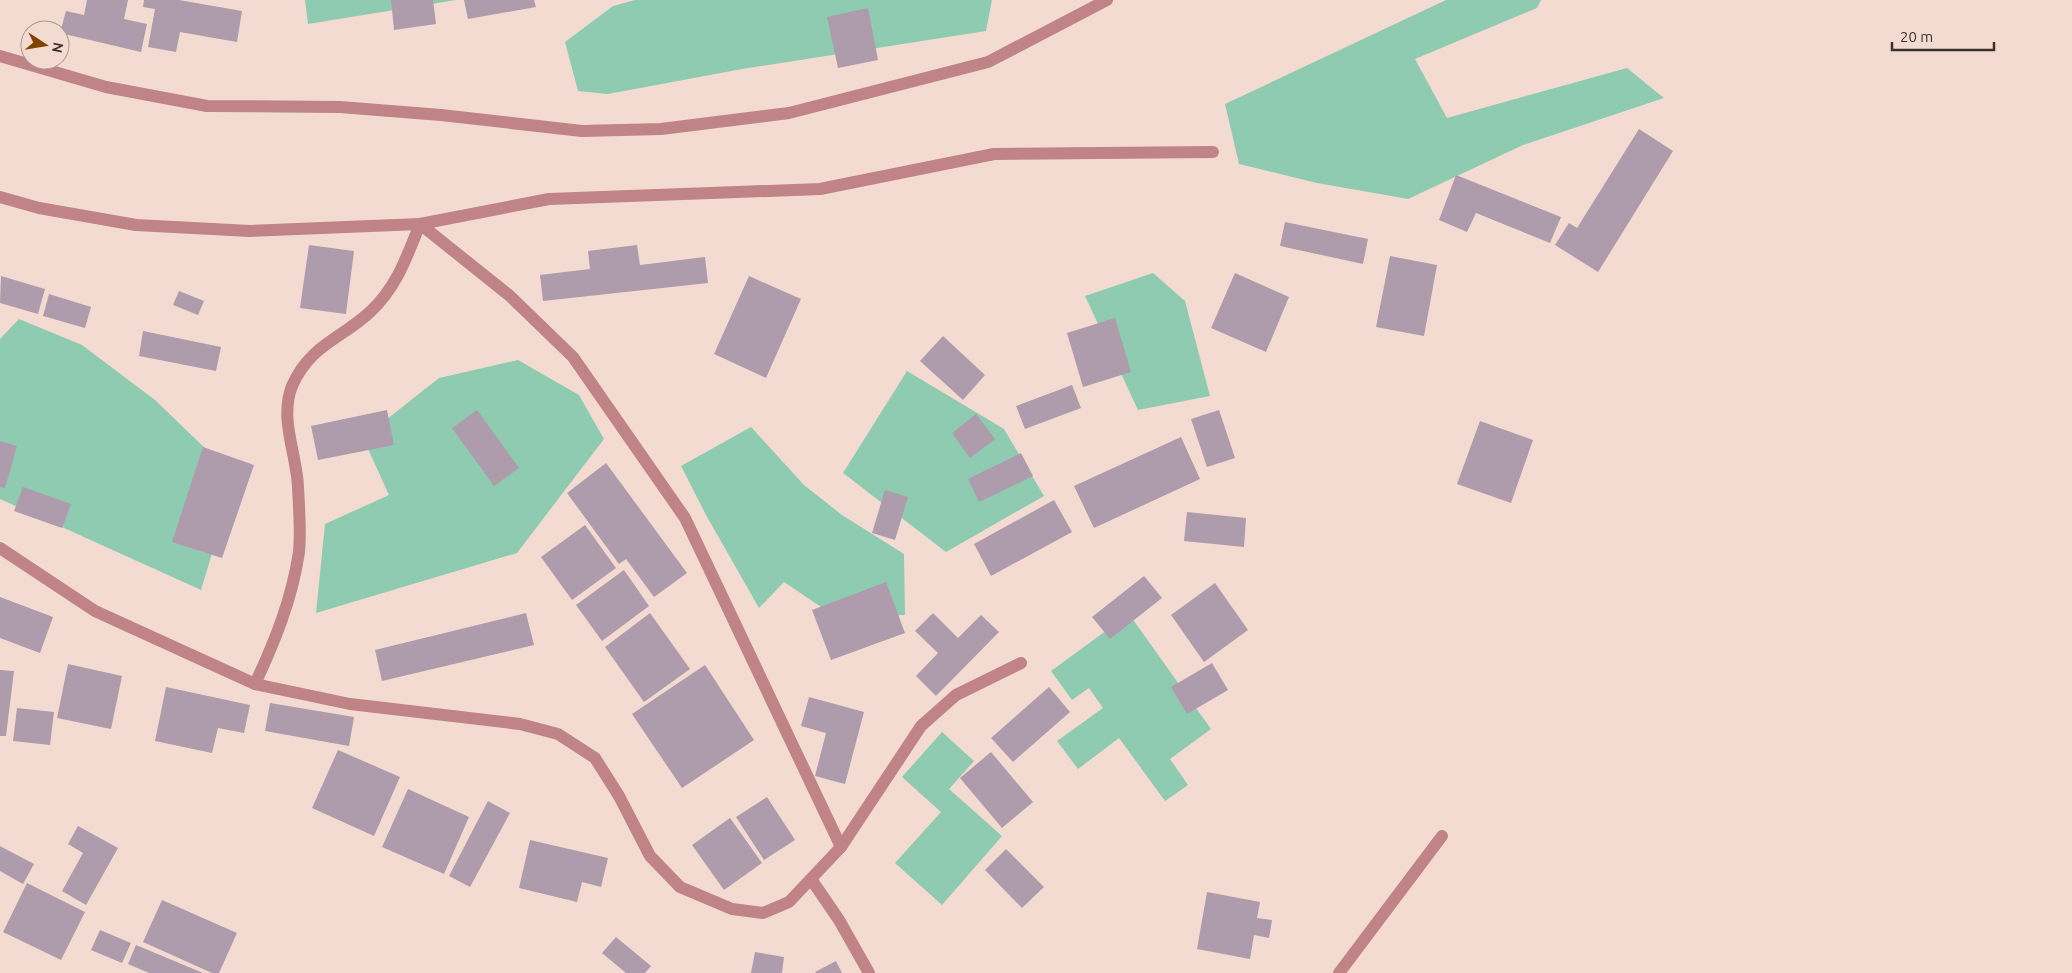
<svg xmlns="http://www.w3.org/2000/svg" width="2072" height="973" viewBox="0 0 2072 973" font-family="Ubuntu,sans-serif">
<style>
.green{fill:#8fcbb0}
.building{fill:#ae9bab}
.lines{fill:none;stroke-linecap:round;stroke-linejoin:round}
.minor{stroke:#bf8388;stroke-width:12}
</style>
<rect width="100%" height="100%" fill="#f4dbd2"/>
<g class="green">
<polygon points="305,0 456,0 308,24"/>
<polygon points="635,0 992,0 986,31 742,69 608,94 578,91 565,42 613,6"/>
<polygon points="1446,0 1541,0 1537,8 1415,59 1447,118 1627,68 1664,98 1523,145 1408,199 1317,183 1239,164 1225,104"/>
<polygon points="1153,273 1185,301 1210,396 1138,410 1085,296"/>
<polygon points="19,319 82,345 155,400 235,477 201,590 0,499 0,339"/>
<polygon points="518,360 579,395 604,439 517,553 316,613 325,524 389,495 363,438 439,378"/>
<polygon points="907,371 1004,429 1044,496 946,552 843,473"/>
<polygon points="751,427 804,485 842,515 904,554 905,615 836,617 784,582 759,608 706,515 681,466"/>
<polygon points="1129,614 1211,729 1170,759 1188,785 1165,801 1119,738 1078,769 1057,741 1103,708 1089,688 1072,700 1051,671"/>
<polygon points="942,732 974,761 949,789 1002,836 942,905 895,863 941,812 902,777"/>
</g>
<g class="building">
<polygon points="87,0 128,0 124,19 147,24 141,52 60,33 66,11 84,15"/>
<polygon points="144,0 179,0 242,11 237,42 180,32 176,52 148,47 155,9 143,7"/>
<polygon points="391,0 433,0 436,24 394,30"/>
<polygon points="464,0 534,0 536,7 468,19"/>
<polygon points="868,8 878,60 838,68 827,17"/>
<polygon points="1639,129 1673,151 1598,272 1555,245 1569,223 1577,228"/>
<polygon points="1456,175 1561,217 1550,243 1476,213 1467,232 1439,220"/>
<polygon points="1285,222 1368,239 1363,264 1280,246"/>
<polygon points="309,245 354,251 346,314 300,308"/>
<polygon points="637,245 640,265 705,257 708,283 543,301 540,275 590,269 588,251"/>
<polygon points="1390,256 1437,265 1424,336 1376,327"/>
<polygon points="1235,273 1289,297 1266,352 1211,328"/>
<polygon points="1,276 45,289 38,314 0,303"/>
<polygon points="749,276 801,299 766,378 714,354"/>
<polygon points="179,291 204,301 198,315 173,305"/>
<polygon points="49,294 91,307 85,328 43,316"/>
<polygon points="1115,318 1131,372 1083,387 1067,333"/>
<polygon points="143,331 221,347 216,371 139,356"/>
<polygon points="943,336 985,375 963,400 920,361"/>
<polygon points="1072,385 1081,408 1025,429 1016,406"/>
<polygon points="387,410 394,445 318,460 311,426"/>
<polygon points="477,410 519,468 494,486 452,428"/>
<polygon points="1219,410 1235,458 1207,467 1191,419"/>
<polygon points="976,414 995,439 970,458 952,433"/>
<polygon points="1480,421 1533,440 1511,503 1457,484"/>
<polygon points="1181,437 1200,479 1094,528 1074,486"/>
<polygon points="0,441 17,446 5,488 0,487"/>
<polygon points="203,447 254,465 222,558 172,542"/>
<polygon points="1021,453 1033,476 979,502 968,479"/>
<polygon points="606,463 687,573 654,597 626,559 619,564 567,493"/>
<polygon points="23,487 71,504 62,528 14,511"/>
<polygon points="885,490 908,497 895,540 872,533"/>
<polygon points="1054,500 1072,532 991,576 974,544"/>
<polygon points="1187,512 1246,518 1244,547 1184,541"/>
<polygon points="585,525 616,568 572,600 541,557"/>
<polygon points="624,570 649,606 602,641 576,605"/>
<polygon points="1144,576 1162,598 1110,639 1092,617"/>
<polygon points="886,582 905,633 831,660 812,610"/>
<polygon points="1215,583 1248,630 1204,662 1171,615"/>
<polygon points="0,597 53,617 40,653 0,638"/>
<polygon points="526,613 534,645 382,681 375,650"/>
<polygon points="650,613 690,669 644,702 605,647"/>
<polygon points="933,613 958,638 981,615 999,632 936,696 916,676 938,653 915,631"/>
<polygon points="1212,663 1228,690 1187,714 1171,687"/>
<polygon points="68,664 122,676 111,729 57,718"/>
<polygon points="705,665 754,740 682,788 632,714"/>
<polygon points="0,670 14,671 6,736 0,736"/>
<polygon points="166,687 250,705 244,733 218,728 212,753 155,741"/>
<polygon points="1049,687 1070,712 1013,762 991,738"/>
<polygon points="809,697 864,712 845,784 815,776 826,733 801,726"/>
<polygon points="270,703 354,717 349,746 265,731"/>
<polygon points="17,708 54,712 50,745 13,741"/>
<polygon points="338,750 400,777 374,836 312,808"/>
<polygon points="991,752 1033,802 1002,828 960,778"/>
<polygon points="408,789 469,817 444,874 382,847"/>
<polygon points="767,797 795,840 764,860 736,817"/>
<polygon points="488,801 510,813 470,887 449,876"/>
<polygon points="730,818 762,863 724,890 692,845"/>
<polygon points="78,826 118,848 86,905 62,891 83,853 68,844"/>
<polygon points="530,840 608,858 601,887 582,882 577,902 519,888"/>
<polygon points="0,846 34,864 23,884 0,871"/>
<polygon points="1006,849 1044,887 1022,908 985,870"/>
<polygon points="27,883 85,912 61,960 3,932"/>
<polygon points="1207,892 1260,902 1257,918 1272,920 1269,938 1254,935 1250,959 1197,949"/>
<polygon points="162,900 237,933 219,973 212,973 143,942"/>
<polygon points="100,930 131,943 122,963 91,950"/>
<polygon points="616,937 651,966 645,973 626,973 602,953"/>
<polygon points="136,945 203,973 149,973 128,964"/>
<polygon points="755,952 784,957 782,973 751,973"/>
<polygon points="836,961 842,973 816,973 815,972"/>
</g>
<g class="lines">
<g class="minor">
<polyline points="0,56 106,87 207,106 340,107 441,115 582,131 661,129 789,113 988,62 1107,0"/>
<polyline points="0,197 39,208 136,225 250,231 420,224 549,199 820,189 994,154 1213,152"/>
<polyline points="0,548 95,611 255,684 350,704 520,724 558,734 595,758 619,796 650,856 680,887 732,909 763,913 789,902 841,847 921,726 956,695 1021,663"/>
<path d="M255,684C275,641 292,599 299,552C301,531 299,508 298,487C297,455 279,419 292,386C310,345 341,339 370,312C397,287 407,256 420,224L510,296L573,357L685,518L841,847"/>
<polyline points="811,879 839,920 869,973"/>
<polyline points="1339,973 1442,836"/>
</g>
</g>
<g transform="translate(45 45) rotate(102)"><circle r="24" fill="#f4dbd2" stroke="#aa9790"/>
<path d="M0-4L9 19L0 12L-9 19Z" fill="#814400"/>
<text y="-8" font-size="14" font-weight="bold" text-anchor="middle" fill="#3b312e">N</text>
</g>
<path d="M1892 42v8h102v-8" fill="none" stroke="#3b312e" stroke-width="2.5"/>
<text x="1900" y="42" font-size="15" fill="#3b312e" stroke="#f4dbd2" stroke-width="4" paint-order="stroke">20 m</text>
</svg>
